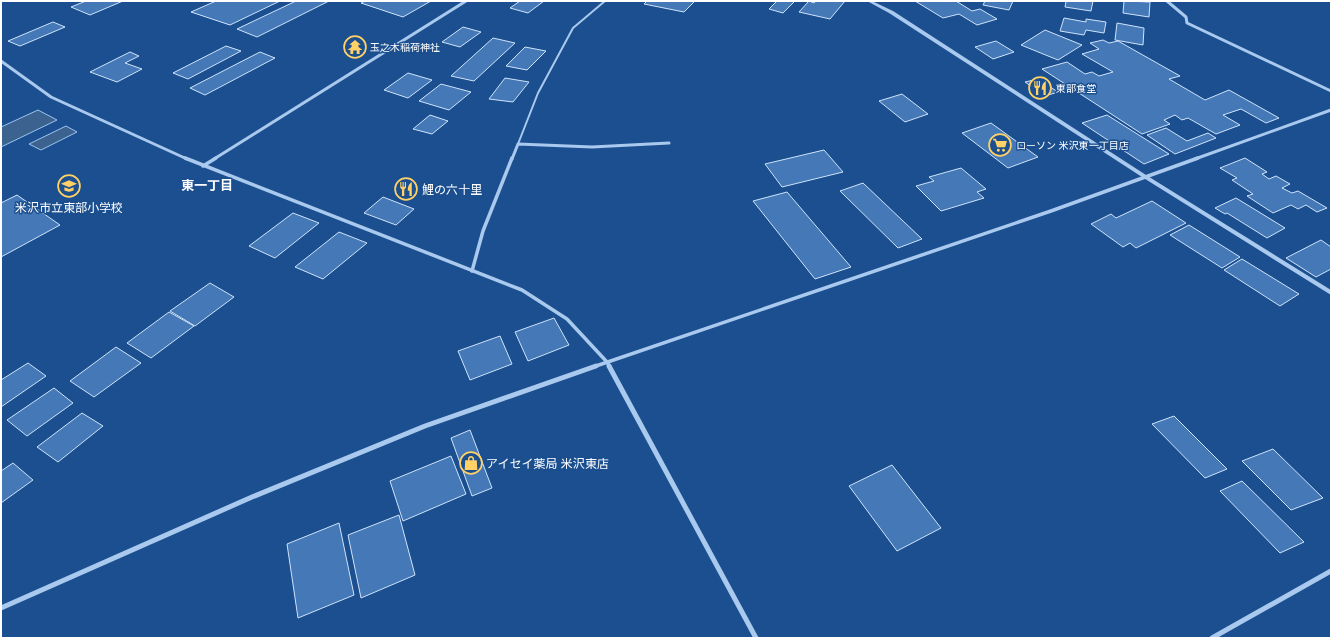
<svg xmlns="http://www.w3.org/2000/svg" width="1332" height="639" viewBox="0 0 1332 639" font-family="Inter,'Noto Sans JP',sans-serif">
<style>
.water{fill:#3c6290;stroke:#9cc4f0}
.building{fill:#4478b7;stroke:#cfe3fa}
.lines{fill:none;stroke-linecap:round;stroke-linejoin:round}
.service{stroke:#a9c9ee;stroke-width:2}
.minor-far2{stroke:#a9c9ee;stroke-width:3}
.minor-far1{stroke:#a9c9ee;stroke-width:3.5}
.minor{stroke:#a9c9ee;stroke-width:5}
.tertiary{fill:#a9c9ee;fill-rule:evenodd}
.labels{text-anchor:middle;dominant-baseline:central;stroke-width:3;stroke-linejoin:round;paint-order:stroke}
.far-poi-label{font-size:10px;fill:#fff;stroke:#1b4f8f;text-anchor:start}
.poi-label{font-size:12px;fill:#fff;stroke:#1b4f8f;text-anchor:start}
.neighbourhood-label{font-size:13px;font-weight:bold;fill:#fff;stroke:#1b4f8f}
</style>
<rect width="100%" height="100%" fill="#1b4f8f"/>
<g class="water">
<polygon points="38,110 57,120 1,147 1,127"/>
<polygon points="66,126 77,132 41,150 29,144"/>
</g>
<g class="building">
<polygon points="86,1 123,1 90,15 71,7"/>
<polygon points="216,1 280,1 230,25 191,12"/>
<polygon points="296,1 329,1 257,37 237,29"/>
<polygon points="365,1 431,1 403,17 361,3"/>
<polygon points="520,1 544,1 528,13 510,8"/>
<polygon points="647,1 695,1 684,12 644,4"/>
<polygon points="777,1 795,1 783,13 769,9"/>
<polygon points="809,1 814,3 816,1 845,1 830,19 799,12"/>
<polygon points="915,1 956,1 972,11 980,9 997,19 977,25 959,14 943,18"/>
<polygon points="985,1 1013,1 1009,10 983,5"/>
<polygon points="1066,1 1093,1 1091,11 1065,7"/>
<polygon points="1124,1 1150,2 1149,17 1123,13"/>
<polygon points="1064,18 1086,22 1086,19 1106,22 1104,33 1086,30 1084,35 1060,31"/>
<polygon points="53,22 65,27 20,46 8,41"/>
<polygon points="1117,23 1144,28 1143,45 1115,40"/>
<polygon points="463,27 481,32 460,47 442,42"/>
<polygon points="1045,30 1082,45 1058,60 1021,45"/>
<polygon points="493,38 515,43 474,81 451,76"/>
<polygon points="1103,40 1109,43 1118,41 1180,76 1169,79 1205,100 1229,90 1279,118 1266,123 1241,109 1223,115 1240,125 1216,134 1188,118 1182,120 1175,115 1164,120 1170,124 1142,134 1042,69 1067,62 1085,74 1092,72 1099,76 1113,72 1082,54 1099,49 1090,43"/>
<polygon points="996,41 1014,52 993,59 975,47"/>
<polygon points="226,46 241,51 188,79 173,73"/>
<polygon points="525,47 546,51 527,70 506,66"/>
<polygon points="130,52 139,56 125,63 142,69 117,82 90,72"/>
<polygon points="260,52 275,58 205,95 190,88"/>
<polygon points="408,73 432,80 408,98 384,90"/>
<polygon points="505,78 529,82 513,102 489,99"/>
<polygon points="1038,79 1058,92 1045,96 1025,82"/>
<polygon points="441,84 471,92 449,110 419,101"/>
<polygon points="902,94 928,114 905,122 879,101"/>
<polygon points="430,115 448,121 432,134 413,129"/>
<polygon points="1107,115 1169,154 1144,164 1082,123"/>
<polygon points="991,123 1038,157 1008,168 962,133"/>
<polygon points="1166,128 1187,141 1208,133 1216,138 1175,154 1147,135"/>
<polygon points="824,150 843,172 782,187 765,164"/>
<polygon points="1245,158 1267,172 1262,174 1269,179 1276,176 1290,184 1282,188 1292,193 1298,191 1327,208 1317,212 1306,205 1298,209 1291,205 1273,213 1247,196 1253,194 1232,180 1237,178 1220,168"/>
<polygon points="961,168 986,189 977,192 984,198 941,211 916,186 934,181 929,177"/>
<polygon points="863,183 922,239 898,248 840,191"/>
<polygon points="787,192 851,267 815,279 753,201"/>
<polygon points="17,195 60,225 1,257 1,203"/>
<polygon points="383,197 414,209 396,225 364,213"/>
<polygon points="1236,198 1285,228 1267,238 1227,213 1225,214 1215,208"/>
<polygon points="1152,201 1186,223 1136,248 1130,243 1123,247 1091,224 1111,214 1116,218"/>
<polygon points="293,213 319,223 275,258 249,246"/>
<polygon points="1189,225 1240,257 1222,268 1170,235"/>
<polygon points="339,232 367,243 323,279 295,267"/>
<polygon points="1321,240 1331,247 1331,269 1316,277 1286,258"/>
<polygon points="1242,259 1299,294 1280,306 1224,270"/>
<polygon points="210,283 234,297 195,326 170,311"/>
<polygon points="169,312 194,326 151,358 127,343"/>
<polygon points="554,318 569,345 528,361 515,332"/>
<polygon points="500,336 512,364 470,380 458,351"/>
<polygon points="116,347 141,363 94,397 70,381"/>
<polygon points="28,363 46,376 1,407 1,380"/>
<polygon points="54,388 73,403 27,436 7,420"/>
<polygon points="82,413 103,426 58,462 37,447"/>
<polygon points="1174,416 1227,469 1205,478 1152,424"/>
<polygon points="470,430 492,488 472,496 451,438"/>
<polygon points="1273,449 1323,498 1291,510 1242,461"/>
<polygon points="451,456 466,494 403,521 390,481"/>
<polygon points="13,463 33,480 1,503 1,471"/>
<polygon points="892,465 941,528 897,551 849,486"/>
<polygon points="1242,481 1304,542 1280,553 1220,491"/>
<polygon points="399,515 415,575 361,598 348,535"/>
<polygon points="339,523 354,595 298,618 287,544"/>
</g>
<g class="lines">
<polyline class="service" points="518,144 538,93 573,28 605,1"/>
<g class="minor-far2">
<polyline points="1167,1 1186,17 1187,23 1331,91"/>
<polyline points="1,61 51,97 187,159"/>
<polyline points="214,159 466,1"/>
<polyline points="512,159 518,144 592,147 669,143"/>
<polyline points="1195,159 1331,110"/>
</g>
<g class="minor-far1">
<polyline points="185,158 522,290 567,319 607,362 610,367"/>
<polyline points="203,166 216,158"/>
<polyline points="472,271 483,231 512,158"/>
<polyline points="593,367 1051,211 1198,158"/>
</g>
<g class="minor">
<polyline points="609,366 756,638"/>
<polyline points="1,608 252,497 425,426 596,366"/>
<polyline points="1212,638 1331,571"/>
</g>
<polygon class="tertiary" points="867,1 872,1 893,11 1146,175 1331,290 1331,295 1142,177 889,13"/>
</g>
<defs>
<g id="temple-ring" transform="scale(1.15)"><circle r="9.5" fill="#1b4f8f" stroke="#ffd166" stroke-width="1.5"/><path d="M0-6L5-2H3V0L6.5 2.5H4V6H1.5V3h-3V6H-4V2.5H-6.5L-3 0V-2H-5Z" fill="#ffd166"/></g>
<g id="restaurant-ring" transform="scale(1.15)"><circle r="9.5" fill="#1b4f8f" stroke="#ffd166" stroke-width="1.5"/><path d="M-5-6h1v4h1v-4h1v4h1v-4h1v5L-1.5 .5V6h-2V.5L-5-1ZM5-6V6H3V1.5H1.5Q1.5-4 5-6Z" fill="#ffd166"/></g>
<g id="supermarket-ring" transform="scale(1.15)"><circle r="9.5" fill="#1b4f8f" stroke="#ffd166" stroke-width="1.5"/><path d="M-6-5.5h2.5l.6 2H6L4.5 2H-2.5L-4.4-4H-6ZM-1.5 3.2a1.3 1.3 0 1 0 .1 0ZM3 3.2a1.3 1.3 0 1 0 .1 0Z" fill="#ffd166"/></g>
<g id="school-ring" transform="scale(1.15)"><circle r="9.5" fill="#1b4f8f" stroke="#ffd166" stroke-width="1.5"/><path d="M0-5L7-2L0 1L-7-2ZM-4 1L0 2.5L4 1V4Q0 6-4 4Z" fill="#ffd166"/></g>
<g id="shop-ring" transform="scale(1.15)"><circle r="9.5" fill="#1b4f8f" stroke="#ffd166" stroke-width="1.5"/><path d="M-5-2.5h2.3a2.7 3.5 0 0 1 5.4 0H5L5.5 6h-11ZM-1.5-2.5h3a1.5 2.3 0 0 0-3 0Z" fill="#ffd166"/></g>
</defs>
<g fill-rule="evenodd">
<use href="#temple-ring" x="355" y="47"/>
<use href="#restaurant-ring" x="1040" y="88"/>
<use href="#supermarket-ring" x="1000" y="145"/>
<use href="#school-ring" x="69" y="186"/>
<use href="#restaurant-ring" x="406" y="189"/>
<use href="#shop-ring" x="471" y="463"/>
</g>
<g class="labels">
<g class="far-poi-label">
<text x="370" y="47">玉之木稲荷神社</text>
<text x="1056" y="88">東部食堂</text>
<text x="1016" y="145">ローソン 米沢東一丁目店</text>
</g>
<g class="poi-label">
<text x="422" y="189">鯉の六十里</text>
<text x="69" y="207" text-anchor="middle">米沢市立東部小学校</text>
<text x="486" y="463">アイセイ薬局 米沢東店</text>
</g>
<g class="neighbourhood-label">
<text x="207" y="185">東一丁目</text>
</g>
</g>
<rect width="1332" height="639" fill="none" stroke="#ffffff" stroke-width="4"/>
</svg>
